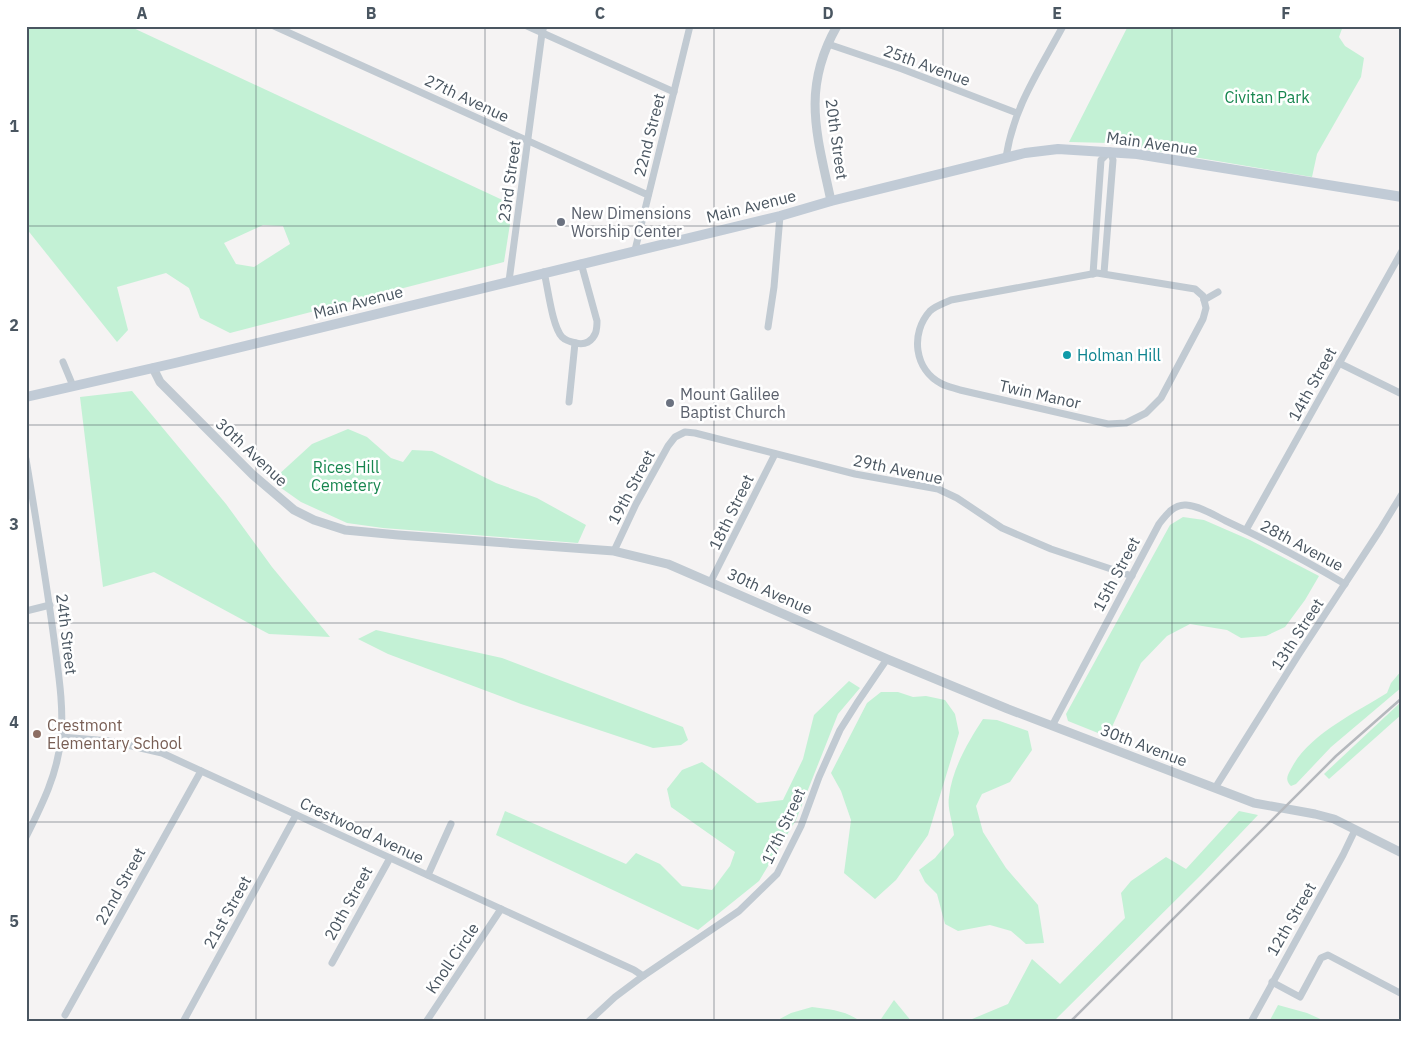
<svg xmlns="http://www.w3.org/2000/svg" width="1428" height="1048" viewBox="0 0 1428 1048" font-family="'IBM Plex Sans',sans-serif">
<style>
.green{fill:#c3f1d5;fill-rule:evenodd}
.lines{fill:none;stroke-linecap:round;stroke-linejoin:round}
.minor{stroke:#c1cad2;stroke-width:7}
.tertiary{stroke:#c1cad2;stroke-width:9}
.secondary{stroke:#c1cbd6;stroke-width:10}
.rail{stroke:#b5b8bd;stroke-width:2.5}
.grid{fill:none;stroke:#4a5661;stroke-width:1;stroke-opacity:0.55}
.worship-dot{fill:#6b7280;stroke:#fff;stroke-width:2}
.culture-dot{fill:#0f9aa8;stroke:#fff;stroke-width:2}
.education-dot{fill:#8d6e63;stroke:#fff;stroke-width:2}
.labels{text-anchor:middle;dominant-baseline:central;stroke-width:5;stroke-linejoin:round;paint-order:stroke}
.street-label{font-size:16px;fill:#4a5661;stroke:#fff}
.park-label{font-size:16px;fill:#17864f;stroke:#fff}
.worship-label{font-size:16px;fill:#5b616d;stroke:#fff;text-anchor:start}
.culture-label{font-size:16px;fill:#0d838f;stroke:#fff;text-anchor:start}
.education-label{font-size:16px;fill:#785e54;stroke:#fff;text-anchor:start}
.neatline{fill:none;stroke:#4a5661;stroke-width:2}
.grid-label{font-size:16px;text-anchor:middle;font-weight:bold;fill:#4a5661}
</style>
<rect width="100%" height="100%" fill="#f5f3f3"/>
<g class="green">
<path d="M26,26H129L513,205L504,262L230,333L200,318L189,288L166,273L117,287L128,330L117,342L26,228ZM263,225L283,226L290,244L254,267L236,264L224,243Z"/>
<polygon points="1128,26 1343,26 1339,37 1345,46 1364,58 1361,77 1317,154 1312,177 1110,143 1069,142"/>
<polygon points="132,391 226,504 272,567 330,637 269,634 154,572 103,587 80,397"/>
<polygon points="348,429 367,437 391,458 403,462 412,450 432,451 496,483 537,498 586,525 578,543 383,528 347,523 301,502 274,483 277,476 312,444"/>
<polygon points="1183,517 1204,520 1250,540 1319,576 1305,600 1285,627 1266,636 1241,638 1227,630 1190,624 1167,636 1141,663 1112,727 1098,733 1068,721 1066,714 1170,525"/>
<polygon points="376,630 502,658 683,727 688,740 681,745 653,748 521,704 388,654 358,639"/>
<path d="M1402,670V687L1331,747L1296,784L1291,786C1285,780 1287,776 1291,769C1308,735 1355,713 1387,693L1391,683Z"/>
<polygon points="849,681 860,688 838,714 796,820 759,881 698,930 496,835 505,811 626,864 636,853 660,864 682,886 712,890 730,866 735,852 671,807 667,789 682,770 702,762 757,803 783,800 803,759 814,715"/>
<polygon points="881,692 898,692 913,697 926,696 945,700 955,714 959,733 928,835 896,880 875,899 844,873 851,820 841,791 831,773 867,703"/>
<polygon points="1402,701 1402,714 1329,779 1324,774"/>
<path d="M983,719L997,720L1028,731L1032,750L1010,782L982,794L976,806L983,832L1006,868L1038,905L1044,943L1026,944L1011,931L990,925L958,931L945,924L937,894L925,882L919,870L935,858L954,835C953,823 947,808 949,797C952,769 968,742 983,719Z"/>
<polygon points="1239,811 1258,815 1201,875 1053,1022 965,1022 1008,1004 1032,959 1060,984 1125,918 1121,893 1131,881 1166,857 1186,869"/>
<polygon points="894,1000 912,1022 879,1022"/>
<polygon points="1278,1005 1307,1013 1327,1022 1269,1022"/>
<path d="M812,1007C829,1009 848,1011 861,1022H774L791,1013Z"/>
</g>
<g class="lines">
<g class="minor">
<polyline points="274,26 648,195"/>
<polyline points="527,26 674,92"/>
<polyline points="828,44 902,69 1017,113"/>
<path d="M1006,157C1014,106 1039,71 1063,26"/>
<polyline points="635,250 690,26"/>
<path d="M544,272C548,288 552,326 562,337C566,341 571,342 576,343C580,344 584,344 588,342C596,337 597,330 597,321L581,263"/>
<path d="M1097,273L1195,289L1203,296L1206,308L1203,319L1161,398L1146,413L1126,423L1108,424L960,390C955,388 948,387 942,384C914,370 910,333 930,311C935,306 944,303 951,300Z"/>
<polyline points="1093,274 1101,160 1110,151 1113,160 1104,273"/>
<polyline points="509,281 542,33 544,26"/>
<polyline points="1204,300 1218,292"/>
<polyline points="768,327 774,287 780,216"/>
<polyline points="63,362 73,386"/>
<polyline points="1339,363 1402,394"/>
<polyline points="569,402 575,343"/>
<path d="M26,459C36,519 46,579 54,639C58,671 64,705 61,737C58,773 42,805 26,837"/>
<polyline points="1246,530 1402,251"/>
<polyline points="614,551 636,504 668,446 675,437 685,432 695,433 855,474 938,489 957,498 1002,528 1051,549 1132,576"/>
<polyline points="711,581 775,454"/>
<polyline points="26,611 50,605"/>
<path d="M1052,726L1159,524C1166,515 1174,504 1186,505C1200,506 1214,515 1226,521C1267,540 1306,561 1345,584"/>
<polyline points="61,737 110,741 162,753 634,970 643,976"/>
<polyline points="1215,788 1299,654 1380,530 1402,494"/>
<polyline points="428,875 451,824"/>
<polyline points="332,963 390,858"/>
<polyline points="1272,982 1300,997 1321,958 1328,955 1402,994"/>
<polyline points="65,1015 201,771"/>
<polyline points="183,1022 296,815"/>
<polyline points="426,1022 501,909"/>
<polyline points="588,1022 615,997 643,976 739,911 777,874 801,826 819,777 840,730 857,703 887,659"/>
<polyline points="1251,1022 1343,855 1355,830"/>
</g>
<g class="tertiary">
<path d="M831,201C817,135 801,89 837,26"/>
<polyline points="153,368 160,382 253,475 294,510 314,520 345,530 398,535 614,551 668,564 887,659 1008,709 1254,803 1315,814 1334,819 1402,853"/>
</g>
<polyline class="secondary" points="26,397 175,363 780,216 831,201 1025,153 1058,149 1137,154 1402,197"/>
<polyline class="rail" points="1070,1022 1336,756 1402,698"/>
</g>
<path class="grid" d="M256,26V1022M485,26V1022M714,26V1022M943,26V1022M1172,26V1022M26,226H1402M26,425H1402M26,623H1402M26,822H1402"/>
<g class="worship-dot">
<circle cx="561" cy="222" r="5"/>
<circle cx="670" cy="403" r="5"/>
</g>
<circle class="culture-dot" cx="1067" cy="355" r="5"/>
<circle class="education-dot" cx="37" cy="734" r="5"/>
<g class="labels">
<g class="street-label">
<text transform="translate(927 65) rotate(20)">25th Avenue</text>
<text transform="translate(467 98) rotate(25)">27th Avenue</text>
<text transform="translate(649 135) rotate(-76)">22nd Street</text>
<text transform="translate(837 139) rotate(82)">20th Street</text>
<text transform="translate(1152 143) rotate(8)">Main Avenue</text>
<text transform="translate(509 181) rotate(-82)">23rd Street</text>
<text transform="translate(751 206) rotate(-14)">Main Avenue</text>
<text transform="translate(358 302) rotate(-14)">Main Avenue</text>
<text transform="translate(1312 384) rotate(-61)">14th Street</text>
<text transform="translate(1040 394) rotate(13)">Twin Manor</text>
<text transform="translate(252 452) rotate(43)">30th Avenue</text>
<text transform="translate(898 469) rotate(12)">29th Avenue</text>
<text transform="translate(631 487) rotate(-62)">19th Street</text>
<text transform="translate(731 512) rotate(-64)">18th Street</text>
<text transform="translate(1302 545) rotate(28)">28th Avenue</text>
<text transform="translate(1116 574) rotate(-62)">15th Street</text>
<text transform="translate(770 591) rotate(24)">30th Avenue</text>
<text transform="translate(67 634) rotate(83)">24th Street</text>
<text transform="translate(1297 634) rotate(-57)">13th Street</text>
<text transform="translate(1144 745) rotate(21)">30th Avenue</text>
<text transform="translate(783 826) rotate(-65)">17th Street</text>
<text transform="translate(362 830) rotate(25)">Crestwood Avenue</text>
<text transform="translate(120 886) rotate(-61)">22nd Street</text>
<text transform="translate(348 903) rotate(-61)">20th Street</text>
<text transform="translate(227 912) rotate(-61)">21st Street</text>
<text transform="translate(1291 919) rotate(-60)">12th Street</text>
<text transform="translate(452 958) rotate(-56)">Knoll Circle</text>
</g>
<g class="park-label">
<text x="1267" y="97">Civitan Park</text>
<text x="346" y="467">Rices Hill<tspan x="346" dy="18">Cemetery</tspan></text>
</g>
<g class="worship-label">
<text x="571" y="213">New Dimensions<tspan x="571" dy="18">Worship Center</tspan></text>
<text x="680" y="394">Mount Galilee<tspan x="680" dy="18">Baptist Church</tspan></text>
</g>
<g class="culture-label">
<text x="1077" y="355">Holman Hill</text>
</g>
<g class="education-label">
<text x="47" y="725">Crestmont<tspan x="47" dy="18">Elementary School</tspan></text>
</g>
</g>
<rect width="1428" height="1048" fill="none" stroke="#ffffff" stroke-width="55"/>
<rect x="28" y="28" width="1372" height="992" class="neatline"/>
<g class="grid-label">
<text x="142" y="19">A</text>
<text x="371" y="19">B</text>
<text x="600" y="19">C</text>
<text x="828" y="19">D</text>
<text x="1057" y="19">E</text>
<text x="1286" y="19">F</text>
<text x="14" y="132">1</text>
<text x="14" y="331">2</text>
<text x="14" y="530">3</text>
<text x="14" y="728">4</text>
<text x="14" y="927">5</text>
</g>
</svg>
